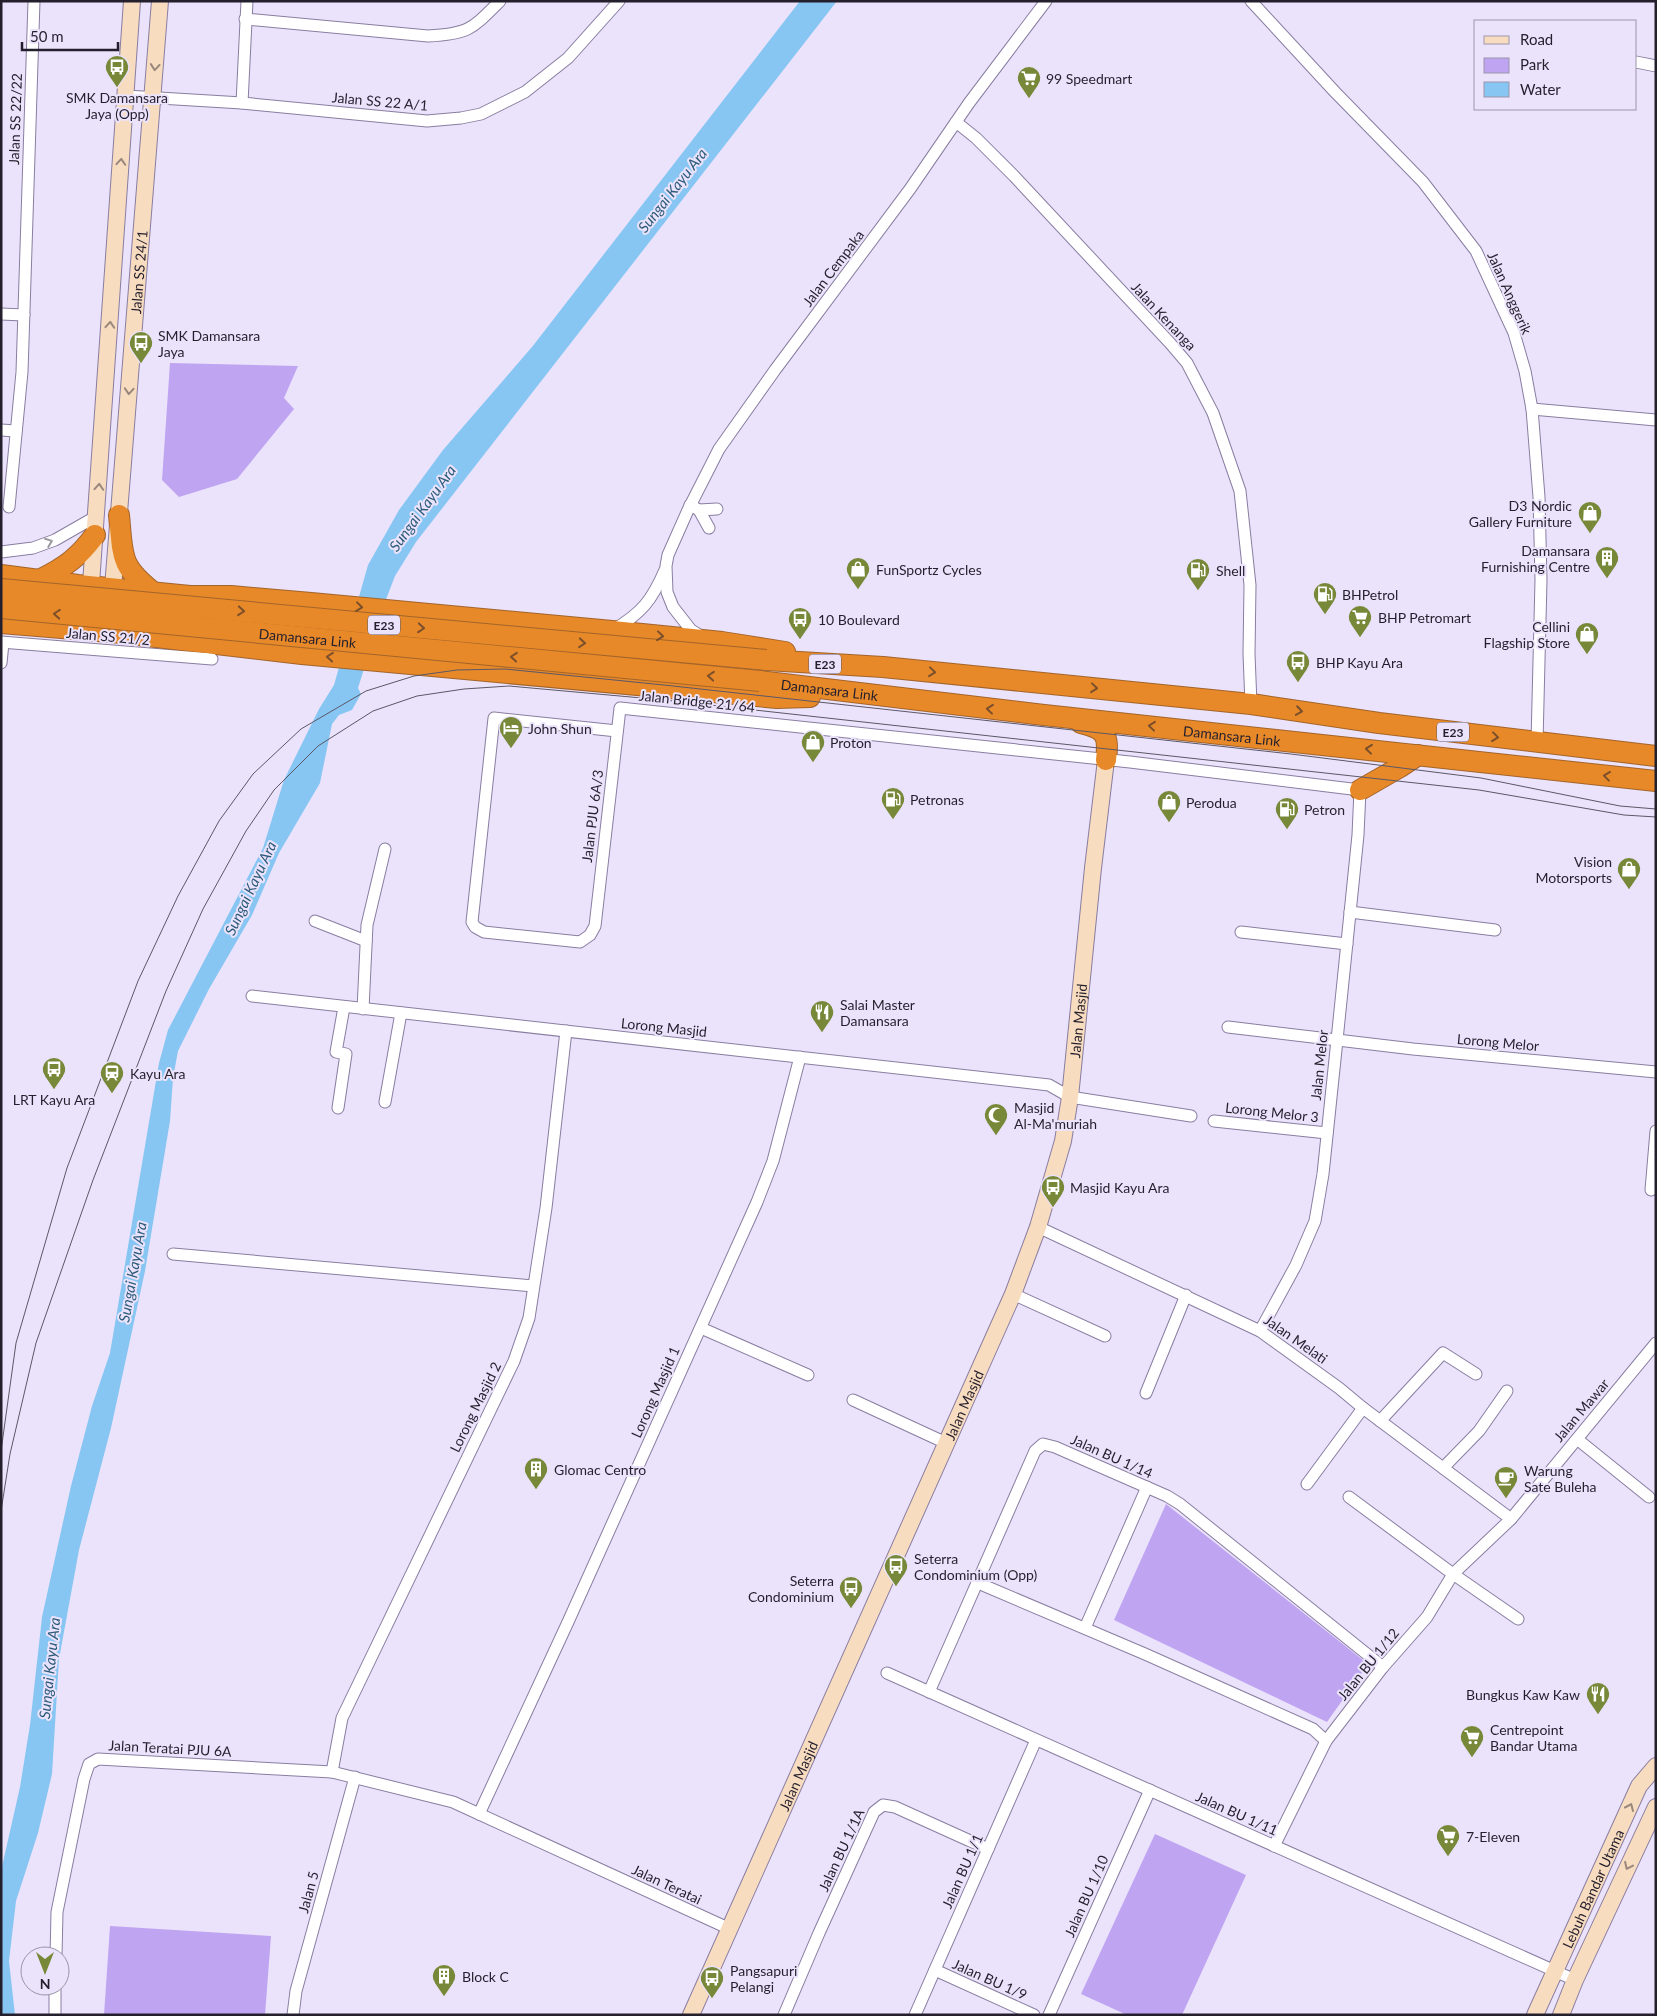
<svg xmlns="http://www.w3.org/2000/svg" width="1657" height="2016" viewBox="0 0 1657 2016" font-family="Lato,sans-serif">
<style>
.green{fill:#bfa4f2}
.water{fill:#87c6f3}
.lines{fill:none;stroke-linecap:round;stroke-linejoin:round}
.street-casing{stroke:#897da1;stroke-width:13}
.secondary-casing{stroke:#897da1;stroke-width:18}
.highway-casing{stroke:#a3642a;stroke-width:22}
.street{stroke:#fff;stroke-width:11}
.secondary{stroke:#f8dcbf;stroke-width:16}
.highway{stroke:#e78929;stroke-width:20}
.tram{stroke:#5c5767;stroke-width:1}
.highway-bridge-casing{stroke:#a3642a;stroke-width:22;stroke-linecap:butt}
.highway-bridge{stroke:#e78929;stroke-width:20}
.oneway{stroke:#99877d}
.oneway2{stroke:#9c9aa0}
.oneway3{stroke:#7c4f2b}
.labels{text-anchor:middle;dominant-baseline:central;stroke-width:4;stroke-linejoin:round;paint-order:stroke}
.shield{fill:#ebe3fb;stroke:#605a6b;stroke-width:1}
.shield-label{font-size:12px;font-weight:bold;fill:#241f2d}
.poi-label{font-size:14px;fill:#241f2d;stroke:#ebe3fb;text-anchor:start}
.street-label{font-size:14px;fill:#241f2d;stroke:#ebe3fb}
.water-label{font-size:15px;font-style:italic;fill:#2c5b7a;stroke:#ebe3fb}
</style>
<rect width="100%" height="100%" fill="#ebe3fb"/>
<g class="green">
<polygon points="170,363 298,366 284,398 294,409 237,479 179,497 162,480"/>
<polygon points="1166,1504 1368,1664 1327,1722 1114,1620"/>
<polygon points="1155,1834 1246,1875 1182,2015 1127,2015 1081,1994"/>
<polygon points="110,1926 271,1936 265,2015 104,2015"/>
</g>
<polygon class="water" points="800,1 837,1 416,542 395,576 385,602 358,688 361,694 352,710 339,715 332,724 320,783 279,853 252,915 209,989 178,1051 173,1078 170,1121 145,1271 111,1428 79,1550 59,1659 52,1774 38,1833 16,1901 9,1961 15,2015 1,2015 1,1871 20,1787 30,1725 42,1617 71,1486 92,1406 110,1353 159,1063 168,1030 263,848 284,780 319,709 334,685 368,565 399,510 443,450 532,347"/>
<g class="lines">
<g class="street-casing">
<g id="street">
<polyline points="1251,1 1335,92 1423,182 1476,251 1514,333 1525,371 1532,409 1539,497 1541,580 1537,742"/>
<path d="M245,19L428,36C469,34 472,29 500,1"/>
<polyline points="1636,62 1656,66"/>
<polyline points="126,96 242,103 427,121 461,118 481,114 525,92 568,58 619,1"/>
<polyline points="242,103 247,1"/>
<polyline points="956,122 976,138 1014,176 1170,343 1187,363 1213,413 1240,491 1250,585 1249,654 1251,704"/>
<polyline points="1,314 24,315"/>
<polyline points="1532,409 1656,420"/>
<polyline points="1,430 16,431"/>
<polyline points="690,505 699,510 717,509"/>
<polyline points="9,507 22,372 34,1"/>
<polyline points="699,510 709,528"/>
<polyline points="1,552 33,548 55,540 97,516"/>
<path d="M613,630C642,613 652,600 665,570"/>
<polyline points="701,636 691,630 673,607 667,592 666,566 668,555 688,510 719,449 775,370 910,189 969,103 1046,1"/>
<polyline points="1,642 212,659"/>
<polyline points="1,663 3,643"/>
<path d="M617,731L494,718L472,922L475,927L484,932L580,942L590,935L595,926C603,854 612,781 620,708L1130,762L1360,790L1358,835L1337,1040L1323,1174L1315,1221L1296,1265L1260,1331"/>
<polyline points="1350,912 1495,930"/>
<polyline points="315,921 366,941"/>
<polyline points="1241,932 1347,944"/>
<polyline points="252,996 1049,1085 1070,1097 1191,1116"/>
<polyline points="363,1009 367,925 385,849"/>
<polyline points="1228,1027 1413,1049 1656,1072"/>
<polyline points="385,1102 401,1013"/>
<polyline points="338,1108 346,1054 336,1052 344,1007"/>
<polyline points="1214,1121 1327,1133"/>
<polyline points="1651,1190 1656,1131"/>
<polyline points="1038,1227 1260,1331 1339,1388 1363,1408 1511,1519"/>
<polyline points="173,1254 533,1286"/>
<polyline points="1013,1294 1105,1336"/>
<polyline points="701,1328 808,1375"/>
<polyline points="1146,1393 1186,1295"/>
<polyline points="853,1400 946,1443"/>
<polyline points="1380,1421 1443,1353 1476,1374"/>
<polyline points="1577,1439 1649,1497"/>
<polyline points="1443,1468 1479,1431 1507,1391"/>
<polyline points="1307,1484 1363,1408"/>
<polyline points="1349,1497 1453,1574 1518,1619"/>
<polyline points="978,1583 1145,1654 1313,1729 1326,1741"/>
<polyline points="1085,1628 1147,1487"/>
<polyline points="887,1673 1575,1980"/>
<polyline points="929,1692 1035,1451 1043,1444 1055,1447 1167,1496 1180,1504 1383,1667"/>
<polyline points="332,1772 342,1718 514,1361 529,1318 546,1208 566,1031"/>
<polyline points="479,1814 568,1622 757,1202 773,1161 800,1057"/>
<polyline points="1274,1846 1326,1741 1383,1667 1427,1617 1453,1574 1511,1519 1656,1343"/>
<polyline points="56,1956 57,1912 84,1779 89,1764 98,1759 332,1772 453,1802 730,1929"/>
<polyline points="935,1970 1034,2015"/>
<polyline points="55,2015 55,1986"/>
<polyline points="293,2015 296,1991 355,1777"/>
<polyline points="784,2015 819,1933 874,1812 883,1805 895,1807 988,1849"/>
<polyline points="915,2015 1036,1740"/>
<polyline points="1049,2015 1150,1790"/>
</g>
</g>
<g class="secondary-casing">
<g id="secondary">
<polyline points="90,598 132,1"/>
<path id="s1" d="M112,600L160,1"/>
<path id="s2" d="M691,2015L1013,1294L1038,1227L1063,1141L1070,1097L1093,868L1106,760"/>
<path id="s3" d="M1535,2015L1639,1786L1656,1766"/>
<polyline points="1561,2015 1575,1980 1656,1807"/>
</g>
</g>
<g class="highway-casing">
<g id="highway">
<path d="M119,515C123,556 119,565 153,592"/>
<polyline points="1,575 78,585 190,596 231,596 311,603 612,631 722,642 785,652"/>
<path d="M41,579C65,567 79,557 95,535"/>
<polyline points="1,623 122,633 302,654 777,698 810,697"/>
<polyline points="766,660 883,667 1251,704 1379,723 1656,756"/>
<path id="s4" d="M760,681L1044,715L1656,781"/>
<path d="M1081,723C1106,729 1109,735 1106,760"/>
<polyline points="1360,790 1400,767 1418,755"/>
</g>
</g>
<use href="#street" class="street"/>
<use href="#secondary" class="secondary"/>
<use href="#highway" class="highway"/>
<g class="tram">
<polyline points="1,1451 16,1343 67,1168 138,981 178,896 219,821 253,774 301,729 366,691 414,676 457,670 505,669 664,685 1291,754 1481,778 1620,806 1656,809"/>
<polyline points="1,1511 10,1454 36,1343 93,1180 166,991 203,909 246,831 274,790 318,746 373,711 417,696 464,689 509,686 664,700 1479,790 1624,815 1656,817"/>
</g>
<g class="highway-bridge-casing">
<g id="highway-bridge">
<polyline points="1,589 766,660"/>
<path id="s5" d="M1,608L760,681"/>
</g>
</g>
<use href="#highway-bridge" class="highway-bridge"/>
</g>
<defs><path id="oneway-chevron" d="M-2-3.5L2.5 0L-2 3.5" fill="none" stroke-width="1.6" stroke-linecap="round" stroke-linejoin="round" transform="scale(1.25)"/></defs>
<g class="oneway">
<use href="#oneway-chevron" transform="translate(155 67) rotate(95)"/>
<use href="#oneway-chevron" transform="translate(121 162) rotate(-86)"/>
<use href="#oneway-chevron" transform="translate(110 325) rotate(-86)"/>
<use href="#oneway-chevron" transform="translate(129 391) rotate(94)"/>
<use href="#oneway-chevron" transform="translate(99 487) rotate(-86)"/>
<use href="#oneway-chevron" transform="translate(1630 1807) rotate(-66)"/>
<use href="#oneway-chevron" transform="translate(1628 1866) rotate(115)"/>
</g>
<use class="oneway2" href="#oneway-chevron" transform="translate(49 542) rotate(-21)"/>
<g class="oneway3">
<use href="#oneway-chevron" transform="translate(359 607) rotate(6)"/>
<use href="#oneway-chevron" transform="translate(241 611) rotate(5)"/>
<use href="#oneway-chevron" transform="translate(57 614) rotate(-175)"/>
<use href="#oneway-chevron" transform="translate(421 628) rotate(5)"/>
<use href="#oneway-chevron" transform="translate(660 636) rotate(6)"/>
<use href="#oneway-chevron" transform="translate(582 643) rotate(5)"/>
<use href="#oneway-chevron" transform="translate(330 657) rotate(-175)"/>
<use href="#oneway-chevron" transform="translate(514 657) rotate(-175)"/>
<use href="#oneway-chevron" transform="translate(932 672) rotate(6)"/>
<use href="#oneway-chevron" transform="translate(711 676) rotate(-175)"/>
<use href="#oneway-chevron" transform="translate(1094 688) rotate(6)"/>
<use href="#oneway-chevron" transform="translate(990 709) rotate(-174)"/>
<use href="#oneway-chevron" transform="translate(1299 711) rotate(8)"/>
<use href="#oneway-chevron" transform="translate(1152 726) rotate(-174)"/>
<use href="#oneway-chevron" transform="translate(1495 737) rotate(7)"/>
<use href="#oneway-chevron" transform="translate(1369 749) rotate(-174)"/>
<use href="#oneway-chevron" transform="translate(1607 776) rotate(-173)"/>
</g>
<defs>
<g id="bus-pin" transform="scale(1.25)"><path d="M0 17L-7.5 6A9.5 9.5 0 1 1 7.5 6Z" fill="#778838" stroke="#ebe3fb"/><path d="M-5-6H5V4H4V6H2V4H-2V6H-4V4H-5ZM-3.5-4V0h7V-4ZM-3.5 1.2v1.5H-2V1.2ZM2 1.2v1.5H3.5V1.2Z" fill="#fff"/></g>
<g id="supermarket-pin" transform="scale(1.25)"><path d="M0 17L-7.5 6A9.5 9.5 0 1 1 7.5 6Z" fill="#778838" stroke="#ebe3fb"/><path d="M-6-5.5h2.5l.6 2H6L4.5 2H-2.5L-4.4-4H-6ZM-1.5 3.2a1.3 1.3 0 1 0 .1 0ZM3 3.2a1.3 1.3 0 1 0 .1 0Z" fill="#fff"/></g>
<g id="shop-pin" transform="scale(1.25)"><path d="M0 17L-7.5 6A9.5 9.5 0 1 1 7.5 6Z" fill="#778838" stroke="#ebe3fb"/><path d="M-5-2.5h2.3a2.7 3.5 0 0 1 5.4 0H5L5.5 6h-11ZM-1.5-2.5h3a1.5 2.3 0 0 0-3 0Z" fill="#fff"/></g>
<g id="building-pin" transform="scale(1.25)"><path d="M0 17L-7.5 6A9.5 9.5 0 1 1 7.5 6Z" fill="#778838" stroke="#ebe3fb"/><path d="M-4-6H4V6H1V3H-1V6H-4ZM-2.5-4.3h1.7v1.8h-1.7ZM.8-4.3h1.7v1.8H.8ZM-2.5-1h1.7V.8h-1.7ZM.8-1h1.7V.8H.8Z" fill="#fff"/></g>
<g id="fuel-pin" transform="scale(1.25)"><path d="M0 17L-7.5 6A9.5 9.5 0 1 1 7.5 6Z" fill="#778838" stroke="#ebe3fb"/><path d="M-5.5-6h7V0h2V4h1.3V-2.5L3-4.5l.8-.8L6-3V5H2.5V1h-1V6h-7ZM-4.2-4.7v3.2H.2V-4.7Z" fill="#fff"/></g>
<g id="hotel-pin" transform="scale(1.25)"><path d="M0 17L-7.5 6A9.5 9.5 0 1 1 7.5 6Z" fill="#778838" stroke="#ebe3fb"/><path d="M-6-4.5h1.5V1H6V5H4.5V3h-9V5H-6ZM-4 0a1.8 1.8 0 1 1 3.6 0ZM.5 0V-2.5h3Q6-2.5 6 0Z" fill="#fff"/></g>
<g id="restaurant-pin" transform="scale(1.25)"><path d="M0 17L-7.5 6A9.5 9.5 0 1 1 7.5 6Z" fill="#778838" stroke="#ebe3fb"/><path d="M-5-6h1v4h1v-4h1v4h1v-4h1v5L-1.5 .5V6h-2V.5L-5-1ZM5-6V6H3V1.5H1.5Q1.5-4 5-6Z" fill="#fff"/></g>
<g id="station-pin" transform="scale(1.25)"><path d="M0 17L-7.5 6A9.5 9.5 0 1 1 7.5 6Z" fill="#778838" stroke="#ebe3fb"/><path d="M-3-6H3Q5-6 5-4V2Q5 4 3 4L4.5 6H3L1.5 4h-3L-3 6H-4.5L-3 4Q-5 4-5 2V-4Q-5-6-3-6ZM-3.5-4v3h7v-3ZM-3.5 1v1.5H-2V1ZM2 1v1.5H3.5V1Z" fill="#fff"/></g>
<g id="mosque-pin" transform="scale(1.25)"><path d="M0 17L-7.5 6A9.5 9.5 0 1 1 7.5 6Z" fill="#778838" stroke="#ebe3fb"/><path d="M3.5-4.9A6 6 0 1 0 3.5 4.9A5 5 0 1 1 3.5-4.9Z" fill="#fff"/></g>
<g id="cafe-pin" transform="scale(1.25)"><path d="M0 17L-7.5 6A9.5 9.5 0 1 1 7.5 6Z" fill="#778838" stroke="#ebe3fb"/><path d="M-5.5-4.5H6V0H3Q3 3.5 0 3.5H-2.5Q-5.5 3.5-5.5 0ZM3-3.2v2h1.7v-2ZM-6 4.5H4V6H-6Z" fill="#fff"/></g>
</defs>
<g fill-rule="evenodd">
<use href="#bus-pin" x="117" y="67"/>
<use href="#supermarket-pin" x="1029" y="78"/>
<use href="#bus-pin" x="141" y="343"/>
<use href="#shop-pin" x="1590" y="513"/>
<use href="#building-pin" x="1607" y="558"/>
<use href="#shop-pin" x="858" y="569"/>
<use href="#fuel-pin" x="1198" y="570"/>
<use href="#fuel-pin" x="1325" y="594"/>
<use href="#supermarket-pin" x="1360" y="617"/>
<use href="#bus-pin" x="800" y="619"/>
<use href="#shop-pin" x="1587" y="634"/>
<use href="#bus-pin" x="1298" y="662"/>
<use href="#hotel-pin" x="511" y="728"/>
<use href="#shop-pin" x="813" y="742"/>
<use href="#fuel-pin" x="893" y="799"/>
<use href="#shop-pin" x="1169" y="802"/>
<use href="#fuel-pin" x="1287" y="809"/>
<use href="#shop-pin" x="1629" y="869"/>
<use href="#restaurant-pin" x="822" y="1012"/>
<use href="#bus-pin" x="54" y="1069"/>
<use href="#station-pin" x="112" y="1073"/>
<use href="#mosque-pin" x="996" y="1115"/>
<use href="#bus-pin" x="1053" y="1187"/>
<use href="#building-pin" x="536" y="1469"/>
<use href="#cafe-pin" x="1506" y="1478"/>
<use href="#bus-pin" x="896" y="1566"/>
<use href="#bus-pin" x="851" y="1588"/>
<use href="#restaurant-pin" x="1598" y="1694"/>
<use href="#supermarket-pin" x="1472" y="1737"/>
<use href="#supermarket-pin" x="1448" y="1836"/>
<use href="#building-pin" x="444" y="1976"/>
<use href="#bus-pin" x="712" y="1978"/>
</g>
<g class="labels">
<g class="shield">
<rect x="368" y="615.5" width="32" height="19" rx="4"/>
<rect x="809" y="654.5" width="32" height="19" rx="4"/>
<rect x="1437" y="722.5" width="32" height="19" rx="4"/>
</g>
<g class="shield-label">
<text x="384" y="625">E23</text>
<text x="825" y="664">E23</text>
<text x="1453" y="732">E23</text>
</g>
<g class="poi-label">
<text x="1046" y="78">99 Speedmart</text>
<text x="117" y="97" text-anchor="middle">SMK Damansara<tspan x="117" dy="16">Jaya (Opp)</tspan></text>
<text x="158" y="335">SMK Damansara<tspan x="158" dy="16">Jaya</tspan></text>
<text x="1572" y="505" text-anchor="end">D3 Nordic<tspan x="1572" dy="16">Gallery Furniture</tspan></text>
<text x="1590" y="550" text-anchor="end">Damansara<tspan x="1590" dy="16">Furnishing Centre</tspan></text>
<text x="876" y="569">FunSportz Cycles</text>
<text x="1216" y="570">Shell</text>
<text x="1342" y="594">BHPetrol</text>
<text x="1378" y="617">BHP Petromart</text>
<text x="818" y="619">10 Boulevard</text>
<text x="1570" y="626" text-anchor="end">Cellini<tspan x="1570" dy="16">Flagship Store</tspan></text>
<text x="1316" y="662">BHP Kayu Ara</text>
<text x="528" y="728">John Shun</text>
<text x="830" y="742">Proton</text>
<text x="910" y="799">Petronas</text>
<text x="1186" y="802">Perodua</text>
<text x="1304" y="809">Petron</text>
<text x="1612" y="861" text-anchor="end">Vision<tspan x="1612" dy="16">Motorsports</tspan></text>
<text x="840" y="1004">Salai Master<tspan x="840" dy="16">Damansara</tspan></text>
<text x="130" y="1073">Kayu Ara</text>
<text x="54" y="1099" text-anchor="middle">LRT Kayu Ara</text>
<text x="1014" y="1107">Masjid<tspan x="1014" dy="16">Al-Ma'muriah</tspan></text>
<text x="1070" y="1187">Masjid Kayu Ara</text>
<text x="554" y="1469">Glomac Centro</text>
<text x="1524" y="1470">Warung<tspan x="1524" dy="16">Sate Buleha</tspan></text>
<text x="914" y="1558">Seterra<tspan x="914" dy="16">Condominium (Opp)</tspan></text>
<text x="834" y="1580" text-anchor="end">Seterra<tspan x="834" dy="16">Condominium</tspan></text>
<text x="1580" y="1694" text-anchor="end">Bungkus Kaw Kaw</text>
<text x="1490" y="1729">Centrepoint<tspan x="1490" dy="16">Bandar Utama</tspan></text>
<text x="1466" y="1836">7-Eleven</text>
<text x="730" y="1970">Pangsapuri<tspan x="730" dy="16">Pelangi</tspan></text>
<text x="462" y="1976">Block C</text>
</g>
<g class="street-label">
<text transform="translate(380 101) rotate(5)">Jalan SS 22 A/1</text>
<text transform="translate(15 119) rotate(-88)">Jalan SS 22/22</text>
<text transform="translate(833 268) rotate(-53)">Jalan Cempaka</text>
<text stroke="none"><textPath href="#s1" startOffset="329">Jalan SS 24/1</textPath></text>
<text transform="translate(1510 293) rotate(66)">Jalan Anggerik</text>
<text transform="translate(1164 316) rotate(47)">Jalan Kenanga</text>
<text transform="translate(108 636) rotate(5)">Jalan SS 21/2</text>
<text stroke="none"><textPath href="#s5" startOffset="308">Damansara Link</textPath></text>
<text stroke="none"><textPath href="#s4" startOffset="70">Damansara Link</textPath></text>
<text transform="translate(697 701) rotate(6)">Jalan Bridge 21/64</text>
<text stroke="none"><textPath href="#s4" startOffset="475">Damansara Link</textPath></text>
<text transform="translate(592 816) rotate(-83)">Jalan PJU 6A/3</text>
<text stroke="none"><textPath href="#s2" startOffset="1072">Jalan Masjid</textPath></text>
<text transform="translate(664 1027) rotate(6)">Lorong Masjid</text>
<text transform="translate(1498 1042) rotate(5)">Lorong Melor</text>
<text transform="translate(1319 1065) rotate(-84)">Jalan Melor</text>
<text transform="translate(1272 1112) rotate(6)">Lorong Melor 3</text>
<text transform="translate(1296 1339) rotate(35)">Jalan Melati</text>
<text transform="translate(655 1392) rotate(-66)">Lorong Masjid 1</text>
<text stroke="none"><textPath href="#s2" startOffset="668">Jalan Masjid</textPath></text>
<text transform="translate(475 1407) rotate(-64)">Lorong Masjid 2</text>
<text transform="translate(1581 1410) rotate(-50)">Jalan Mawar</text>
<text transform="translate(1112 1456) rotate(24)">Jalan BU 1/14</text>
<text transform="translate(1368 1664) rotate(-51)">Jalan BU 1/12</text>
<text transform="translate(170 1748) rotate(3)">Jalan Teratai PJU 6A</text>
<text stroke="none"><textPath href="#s2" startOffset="262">Jalan Masjid</textPath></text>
<text transform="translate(1237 1813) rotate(24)">Jalan BU 1/11</text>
<text transform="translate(841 1850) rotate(-65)">Jalan BU 1/1A</text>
<text transform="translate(962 1871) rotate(-66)">Jalan BU 1/1</text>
<text transform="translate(667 1884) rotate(25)">Jalan Teratai</text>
<text stroke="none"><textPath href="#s3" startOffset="139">Lebuh Bandar Utama</textPath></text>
<text transform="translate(308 1892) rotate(-75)">Jalan 5</text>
<text transform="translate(1086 1896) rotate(-66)">Jalan BU 1/10</text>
<text transform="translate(990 1979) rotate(24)">Jalan BU 1/9</text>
</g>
<g class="water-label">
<text transform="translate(672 190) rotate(-52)">Sungai Kayu Ara</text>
<text transform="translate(422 508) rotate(-54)">Sungai Kayu Ara</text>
<text transform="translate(250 888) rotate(-65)">Sungai Kayu Ara</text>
<text transform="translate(132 1272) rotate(-80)">Sungai Kayu Ara</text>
<text transform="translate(49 1668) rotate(-84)">Sungai Kayu Ara</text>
</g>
</g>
<rect width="1657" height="2016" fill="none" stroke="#241f2d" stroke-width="5"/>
<rect x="1474" y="20" width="162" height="90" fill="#ebe3fb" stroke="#9b95a9"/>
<rect x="1484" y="36" width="25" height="8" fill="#f8dcbf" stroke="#9b95a9"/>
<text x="1520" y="45" font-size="15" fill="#241f2d">Road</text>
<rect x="1484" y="58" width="25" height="15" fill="#bfa4f2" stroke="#9b95a9"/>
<text x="1520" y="70" font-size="15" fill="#241f2d">Park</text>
<rect x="1484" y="82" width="25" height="15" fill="#87c6f3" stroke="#9b95a9"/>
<text x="1520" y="95" font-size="15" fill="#241f2d">Water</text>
<g transform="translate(45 1971) rotate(180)"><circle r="24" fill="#ebe3fb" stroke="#9b95a9"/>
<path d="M0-4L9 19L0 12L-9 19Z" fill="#778838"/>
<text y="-8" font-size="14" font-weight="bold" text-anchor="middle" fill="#241f2d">N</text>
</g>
<path d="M22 42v8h96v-8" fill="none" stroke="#241f2d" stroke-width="2.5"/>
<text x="30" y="42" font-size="15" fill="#241f2d" stroke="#ebe3fb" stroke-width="4" paint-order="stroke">50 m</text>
</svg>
